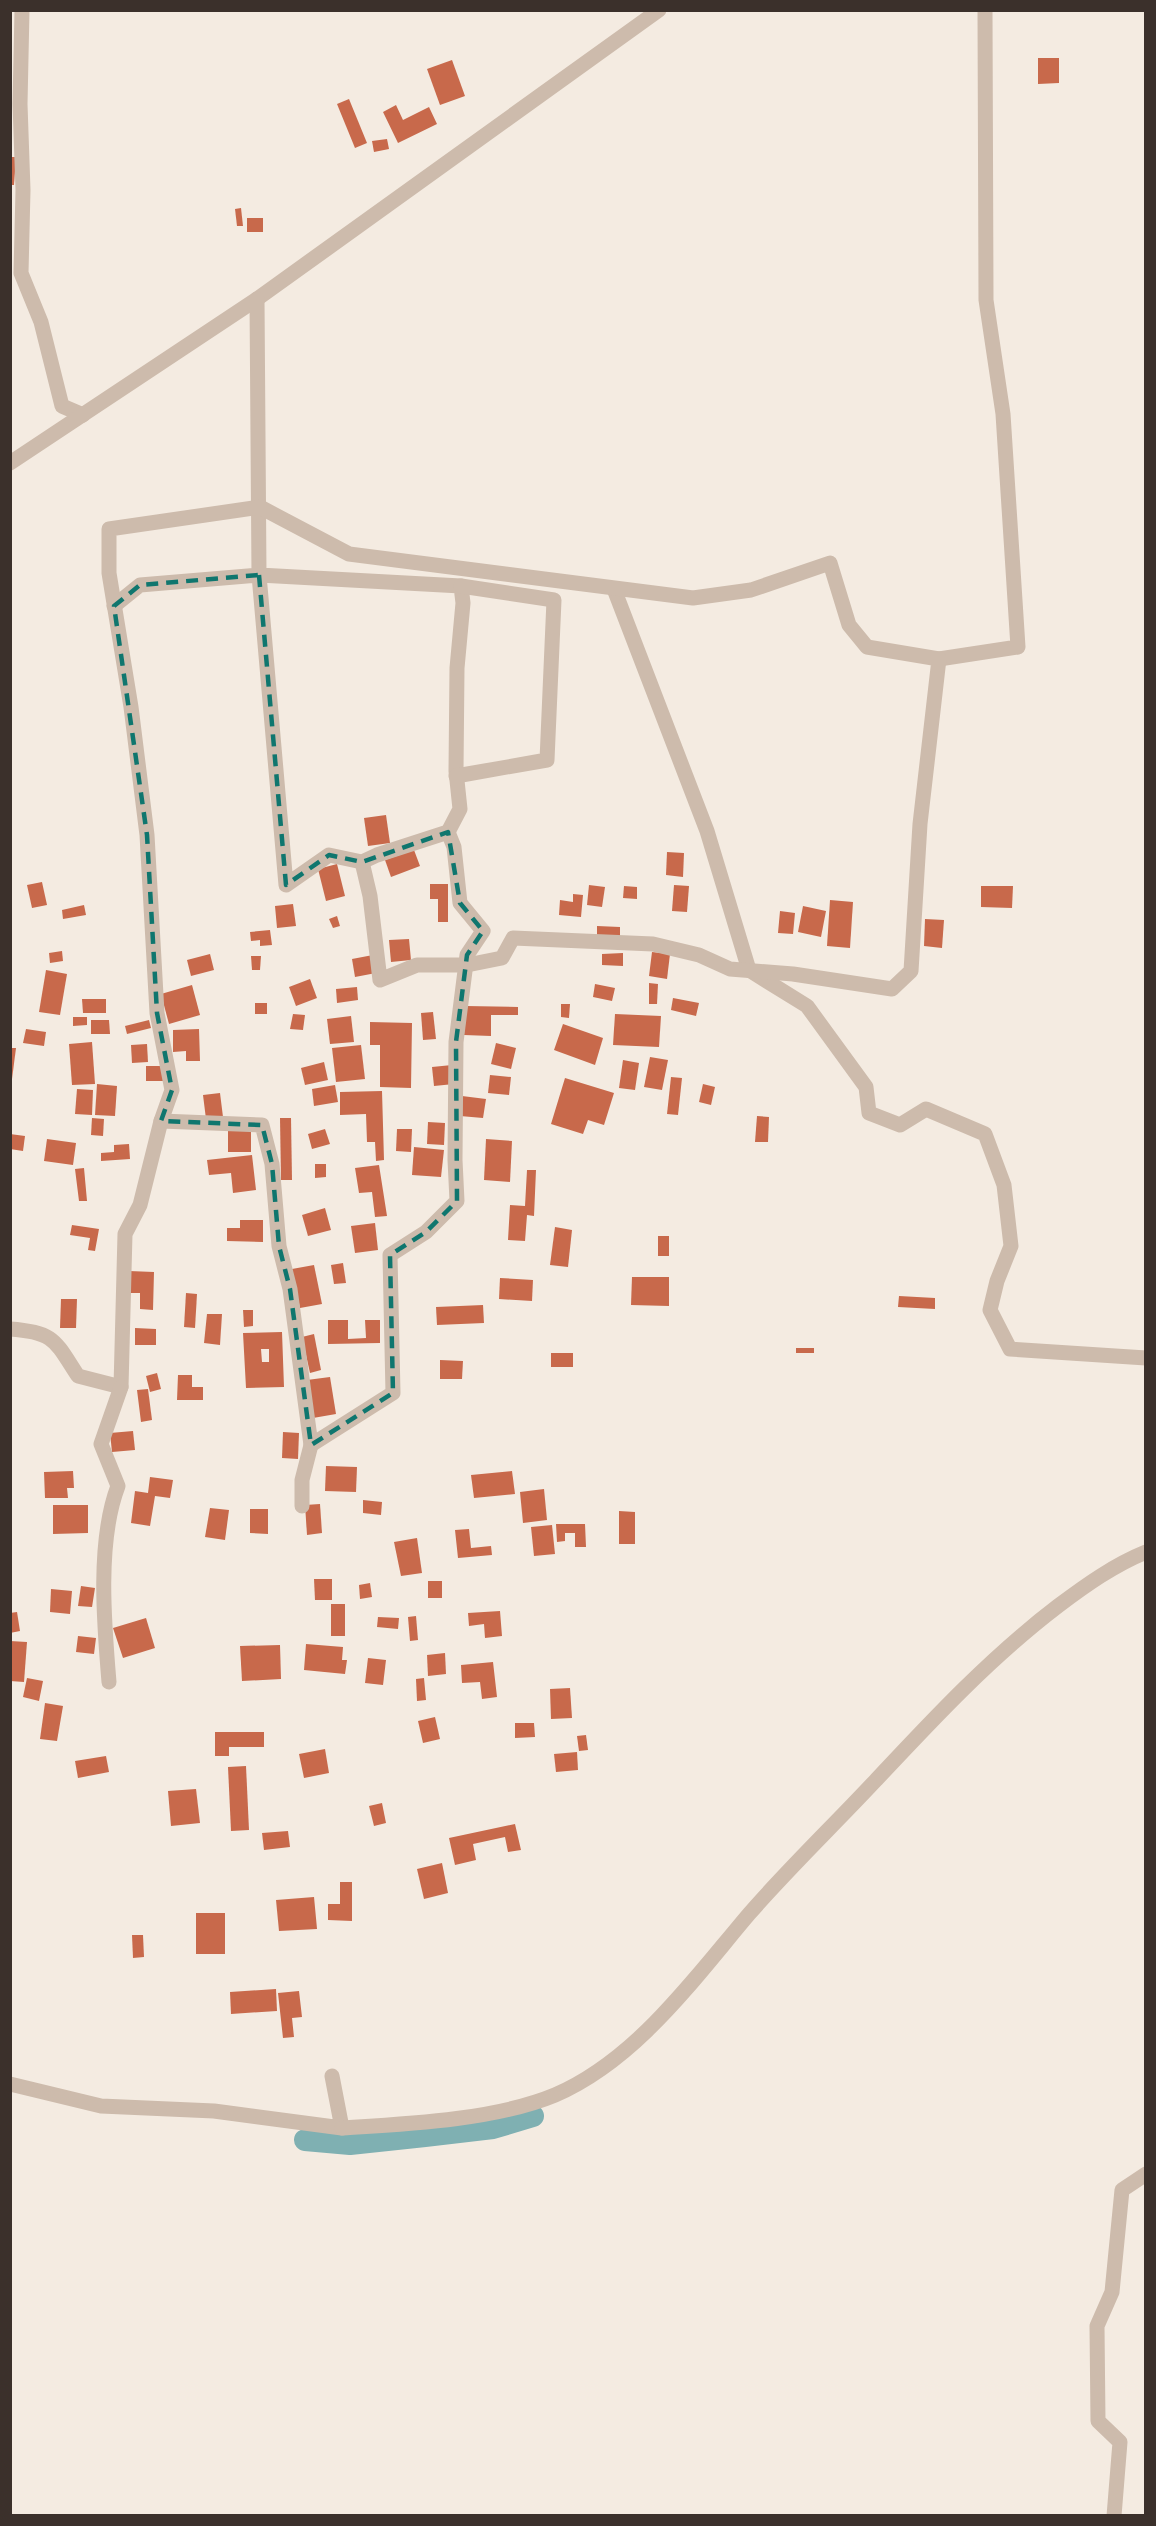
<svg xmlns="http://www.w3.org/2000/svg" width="1156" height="2526" viewBox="0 0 1156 2526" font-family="'Nunito Sans',sans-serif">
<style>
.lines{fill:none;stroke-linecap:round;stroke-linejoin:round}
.canal{stroke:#7fb0b2;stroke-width:22}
.building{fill:#c8694b;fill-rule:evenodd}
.minor{stroke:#cdbbac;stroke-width:15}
.marked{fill:none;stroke:#0f766e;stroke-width:4.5;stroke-dasharray:12 8;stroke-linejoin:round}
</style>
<rect width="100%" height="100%" fill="#f4ebe1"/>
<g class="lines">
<polyline class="canal" points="305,2140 350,2144 425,2136 493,2128 533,2116"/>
</g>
<g class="building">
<polygon points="1038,58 1059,58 1059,83 1038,84"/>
<polygon points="452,60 465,96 440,105 427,69"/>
<polygon points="349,99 367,143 355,148 337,104"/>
<polygon points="396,105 403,120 429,107 437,124 398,143 383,112"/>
<polygon points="387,139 389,149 374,152 372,141"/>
<polygon points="10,157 16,157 14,185 10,185"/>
<polygon points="241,208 243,226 237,226 235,209"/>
<rect x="247" y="218" width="16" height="14"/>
<polygon points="386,815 390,843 368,846 364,818"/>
<polygon points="414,850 420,866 391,877 385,860"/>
<polygon points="667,852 684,853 683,877 666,875"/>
<polygon points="337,864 345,896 326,901 318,869"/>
<polygon points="42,882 47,905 32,908 27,885"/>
<polygon points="430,884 448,884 448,922 438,922 438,899 430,899"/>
<polygon points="589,885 605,887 602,907 587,905"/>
<polygon points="674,885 689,886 687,912 672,911"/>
<polygon points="624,886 637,887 637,899 623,898"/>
<polygon points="981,886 1013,886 1012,908 981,907"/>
<polygon points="573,894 583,895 581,917 559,915 560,900 573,902"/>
<polygon points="830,900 853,902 850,948 827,946"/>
<polygon points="293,904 296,926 277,928 275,906"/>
<polygon points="84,905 86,915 63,919 62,910"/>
<polygon points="803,906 826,911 821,937 798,932"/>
<polygon points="780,911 795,913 793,934 778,933"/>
<polygon points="337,916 340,926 333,928 329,919"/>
<polygon points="925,919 944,920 942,948 924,946"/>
<polygon points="597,926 620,927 620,939 597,938"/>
<polygon points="270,930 272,945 260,946 260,940 251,941 250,932"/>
<polygon points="409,939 411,960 391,962 389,940"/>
<polygon points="62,951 63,961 50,963 49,953"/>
<polygon points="652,952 670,954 667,979 649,976"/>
<polygon points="623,953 623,966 602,965 602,954"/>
<polygon points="210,954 214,970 191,976 187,960"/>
<polygon points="373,955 376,973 355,977 352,959"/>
<polygon points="251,956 261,956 260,970 252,970"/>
<polygon points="46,970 67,974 60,1015 39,1012"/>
<polygon points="310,979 317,998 296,1006 289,987"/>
<polygon points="649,983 658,984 657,1004 649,1004"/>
<polygon points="595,984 615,988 612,1001 593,997"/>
<polygon points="192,985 200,1015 169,1024 161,994"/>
<polygon points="357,987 358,1000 337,1003 336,989"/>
<polygon points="673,998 699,1003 696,1016 671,1010"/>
<polygon points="82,999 106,999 106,1013 83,1013"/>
<rect x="255" y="1003" width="12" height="11"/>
<polygon points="561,1004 570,1004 569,1018 561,1017"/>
<polygon points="465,1006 518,1007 518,1015 491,1015 491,1036 464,1035"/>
<polygon points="433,1012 436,1039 423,1040 421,1013"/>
<polygon points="293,1014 305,1015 303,1030 290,1029"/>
<polygon points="615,1014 661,1016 659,1047 613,1045"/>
<polygon points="351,1016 354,1042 330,1044 327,1019"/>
<polygon points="73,1017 87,1017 87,1025 73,1026"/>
<polygon points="91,1020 109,1020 110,1034 91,1034"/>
<polygon points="149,1020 151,1028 127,1034 125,1026"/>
<polygon points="370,1022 412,1023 411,1088 380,1087 380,1045 370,1045"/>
<polygon points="563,1024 603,1038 595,1065 554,1050"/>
<polygon points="26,1029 46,1032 44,1046 23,1043"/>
<polygon points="199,1029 200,1061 186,1061 186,1051 173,1052 173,1030"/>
<polygon points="92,1042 95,1084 72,1085 69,1044"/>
<polygon points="496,1043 516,1048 511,1069 491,1064"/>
<polygon points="147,1044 148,1062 132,1063 131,1045"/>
<polygon points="361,1045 365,1079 336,1082 332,1048"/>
<polygon points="10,1048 16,1048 12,1079 10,1078"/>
<polygon points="650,1057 668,1060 662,1090 644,1087"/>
<polygon points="623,1060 639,1063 635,1090 619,1088"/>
<polygon points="324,1062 328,1080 305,1085 301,1068"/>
<polygon points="452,1065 454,1084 434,1086 432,1067"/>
<rect x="146" y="1066" width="20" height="15"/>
<polygon points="490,1075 511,1077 509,1095 488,1093"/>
<polygon points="671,1077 682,1078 678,1115 667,1114"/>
<polygon points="565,1078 614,1093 604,1125 588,1120 583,1134 551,1124"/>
<polygon points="97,1084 117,1086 115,1116 95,1115"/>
<polygon points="703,1084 715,1087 711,1105 699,1102"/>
<polygon points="335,1085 338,1102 314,1106 312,1089"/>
<polygon points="77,1089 93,1090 92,1115 75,1114"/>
<polygon points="382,1091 384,1160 376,1161 375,1142 367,1142 366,1114 340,1115 340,1092"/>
<polygon points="220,1093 223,1117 206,1119 203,1095"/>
<polygon points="462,1096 486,1099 483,1118 460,1116"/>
<polygon points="757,1116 769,1117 768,1142 755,1142"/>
<polygon points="92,1118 104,1119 103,1136 91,1135"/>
<polygon points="280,1118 291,1118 292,1180 281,1180"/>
<polygon points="428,1122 445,1123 444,1145 427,1144"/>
<rect x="228" y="1129" width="23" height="23"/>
<polygon points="325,1129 330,1144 312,1149 308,1134"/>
<polygon points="397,1129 412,1129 411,1152 396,1151"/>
<polygon points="10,1134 25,1136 23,1151 10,1149"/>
<polygon points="47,1139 76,1143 73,1165 44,1161"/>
<polygon points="486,1139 512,1141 510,1182 484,1180"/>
<polygon points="129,1144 130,1159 101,1161 101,1153 114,1152 114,1145"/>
<polygon points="414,1147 444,1150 441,1177 412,1175"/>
<polygon points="252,1155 256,1190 233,1193 231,1173 209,1175 207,1160"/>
<polygon points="315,1164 326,1164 326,1177 315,1178"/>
<polygon points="379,1165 387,1216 375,1217 372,1192 359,1193 355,1168"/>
<polygon points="84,1168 87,1201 79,1201 75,1169"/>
<polygon points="527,1170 536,1170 534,1216 527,1215 525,1241 508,1240 510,1205 525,1206"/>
<polygon points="325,1208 331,1230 308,1236 302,1215"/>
<polygon points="240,1220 263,1220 263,1242 227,1241 227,1228 240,1228"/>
<polygon points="375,1223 378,1250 355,1253 351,1226"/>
<polygon points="72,1225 99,1229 95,1251 88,1250 90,1238 70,1235"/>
<polygon points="555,1227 572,1230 568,1267 550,1265"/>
<rect x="658" y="1236" width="11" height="20"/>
<polygon points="343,1263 346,1283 334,1284 331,1265"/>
<polygon points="314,1265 322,1304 300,1308 292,1269"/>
<polygon points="129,1271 154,1272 153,1310 140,1309 140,1293 128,1293"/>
<polygon points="632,1277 669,1277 669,1306 631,1305"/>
<polygon points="500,1278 533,1280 532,1301 499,1299"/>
<polygon points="186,1293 197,1294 195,1328 184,1327"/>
<polygon points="899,1296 935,1298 935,1309 898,1307"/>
<polygon points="61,1299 77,1299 76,1328 60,1328"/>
<polygon points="483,1305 484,1323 437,1325 436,1307"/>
<polygon points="243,1310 253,1310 253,1326 244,1327"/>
<polygon points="207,1314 222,1314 220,1345 204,1343"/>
<polygon points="328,1320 348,1320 348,1339 366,1338 365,1320 380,1320 380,1343 328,1344"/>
<polygon points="135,1328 156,1329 156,1345 135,1345"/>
<path d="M282,1332L284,1387L246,1388L243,1333ZM261,1349H269V1362H262Z"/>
<polygon points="314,1334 321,1370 310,1373 302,1337"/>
<rect x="796" y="1348" width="18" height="5"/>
<rect x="551" y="1353" width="22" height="14"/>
<polygon points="440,1360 463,1361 462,1379 440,1379"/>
<polygon points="157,1373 161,1389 150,1392 146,1376"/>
<polygon points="178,1375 192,1375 192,1387 203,1387 203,1400 177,1400"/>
<polygon points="330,1377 336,1414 313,1418 307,1380"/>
<polygon points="148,1389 152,1420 141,1422 137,1390"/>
<polygon points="133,1431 135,1450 112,1452 110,1433"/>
<polygon points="283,1432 299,1433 298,1459 282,1458"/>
<polygon points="326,1466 357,1467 356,1492 325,1491"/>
<polygon points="73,1471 74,1488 67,1488 68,1498 45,1498 44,1472"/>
<polygon points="512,1471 515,1494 474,1498 471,1475"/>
<polygon points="150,1477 173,1480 170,1498 155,1496 150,1526 131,1523 135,1491 148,1493"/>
<polygon points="544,1489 547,1520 523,1523 520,1492"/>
<polygon points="363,1500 382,1502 381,1515 363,1513"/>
<polygon points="320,1504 322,1533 307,1535 305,1505"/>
<polygon points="53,1505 88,1505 88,1533 53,1534"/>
<polygon points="210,1508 229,1510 225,1540 205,1537"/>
<polygon points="250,1509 268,1509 268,1534 250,1533"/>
<polygon points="619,1511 635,1512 635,1544 619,1544"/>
<polygon points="556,1524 585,1524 586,1547 575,1547 575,1533 565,1533 565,1541 557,1542"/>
<polygon points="552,1525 555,1554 534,1556 531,1527"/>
<polygon points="469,1529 471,1548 491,1546 492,1555 458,1558 455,1530"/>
<polygon points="417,1538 422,1573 401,1576 394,1542"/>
<polygon points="314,1579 332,1579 332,1600 315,1600"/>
<rect x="428" y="1581" width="14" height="17"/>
<polygon points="370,1583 372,1597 360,1599 359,1585"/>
<polygon points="81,1586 95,1588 92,1607 78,1606"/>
<polygon points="51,1589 72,1591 70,1614 50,1612"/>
<rect x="331" y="1604" width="14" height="32"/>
<polygon points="500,1611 502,1636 485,1638 484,1624 469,1626 468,1613"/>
<polygon points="17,1612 20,1631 10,1633 10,1613"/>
<polygon points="416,1616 418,1640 410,1641 408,1617"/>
<polygon points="378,1617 399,1618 398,1629 377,1627"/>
<polygon points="146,1618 155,1648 123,1658 113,1628"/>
<polygon points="78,1636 96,1638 94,1654 76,1652"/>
<polygon points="10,1641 27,1642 24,1682 10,1681"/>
<polygon points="306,1644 343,1647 342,1660 347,1660 345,1674 304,1670"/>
<polygon points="280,1645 281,1679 242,1681 240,1646"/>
<polygon points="445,1653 446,1674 428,1676 427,1655"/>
<polygon points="368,1658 386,1660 383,1685 365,1683"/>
<polygon points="493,1662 497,1697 482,1699 480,1682 462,1683 461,1665"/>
<polygon points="27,1678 43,1681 39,1701 23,1697"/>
<polygon points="424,1678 426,1700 417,1701 416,1679"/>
<polygon points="570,1688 572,1718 551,1719 550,1689"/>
<polygon points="45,1703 63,1706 57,1741 40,1739"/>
<polygon points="435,1717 440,1739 423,1743 418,1721"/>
<polygon points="515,1723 534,1723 535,1737 515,1738"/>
<polygon points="215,1732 264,1732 264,1747 229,1747 229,1756 215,1756"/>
<polygon points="586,1735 588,1750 579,1751 577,1736"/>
<polygon points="325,1749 329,1773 304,1778 299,1754"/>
<polygon points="577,1752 578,1770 556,1772 554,1754"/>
<polygon points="106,1756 109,1772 78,1778 75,1761"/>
<polygon points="246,1766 249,1830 231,1831 228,1767"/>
<polygon points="196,1789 200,1823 171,1826 168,1791"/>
<polygon points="382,1803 386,1823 374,1826 369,1806"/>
<polygon points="515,1824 521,1850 508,1852 505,1837 473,1844 476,1860 455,1865 449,1838"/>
<polygon points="288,1831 290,1847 264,1850 262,1833"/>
<polygon points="442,1863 448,1893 424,1899 417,1869"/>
<polygon points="340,1882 352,1882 352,1921 328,1920 328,1904 340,1904"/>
<polygon points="314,1897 317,1929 279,1931 276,1900"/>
<rect x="196" y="1913" width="29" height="41"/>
<polygon points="132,1935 143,1935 144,1957 133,1958"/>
<polygon points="276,1989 277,2011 231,2014 230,1992"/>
<polygon points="299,1991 302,2017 292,2018 294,2037 283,2038 278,1993"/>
</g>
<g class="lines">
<g class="minor">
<polyline points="22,10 20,104 23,190 21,273 41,322 62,406 83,415"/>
<polyline points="10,463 257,299 659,10"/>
<polyline points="614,589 707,831 749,970 807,1006 866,1087 869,1113 900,1125 926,1109 985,1134 1004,1185 1011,1246 997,1281 990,1310 1010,1349 1146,1358"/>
<polyline points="114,606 140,585 259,575 286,885 329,855 362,862 377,855 448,832 460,809 456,771 457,668 463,603 461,586 259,575 257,299"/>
<polyline points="939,659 1018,647 1003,414 986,300 985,10"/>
<polyline points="456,776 547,760 554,600 461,586"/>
<polyline points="161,1121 262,1125 272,1164 279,1246 290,1289 311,1445 393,1393 390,1255 426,1232 457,1201 455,1160 456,1042 467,955 483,931 460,903 454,847 448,832"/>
<path d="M10,1329C55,1332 55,1341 78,1376L121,1387L125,1234L140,1205L161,1121L172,1090L157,1013L147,835L131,707L109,573V529L260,507L349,554L693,598L751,590L830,563L849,625L867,647L939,659L920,824L911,971L892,989L793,974L730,969L699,955L653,944L513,938L502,958L467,965H417L380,980L370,896L362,862"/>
<polyline points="302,1506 302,1480 311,1445"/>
<path d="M109,1682C104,1623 97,1541 118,1486L101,1444L121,1387"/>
<polyline points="10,2084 101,2106 214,2111 342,2128 332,2076"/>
<path d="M342,2128C407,2124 495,2120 555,2095C636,2060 693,1980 749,1914C789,1868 834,1825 876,1780C934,1718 991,1657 1058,1606C1086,1585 1114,1565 1146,1552"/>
<polyline points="1114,2516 1120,2442 1098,2421 1097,2326 1112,2292 1122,2190 1146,2174"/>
</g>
</g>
<path class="marked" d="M259,575L286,885L329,855L362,862L448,832L460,903L483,931L467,955L456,1042L457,1201L426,1232L390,1255L393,1393L311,1445L290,1289L279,1246L272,1164L262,1125L161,1121L172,1090L157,1013L147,835L114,606L140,585Z"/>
<rect width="1156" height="2526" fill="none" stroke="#3b302b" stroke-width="24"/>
</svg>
